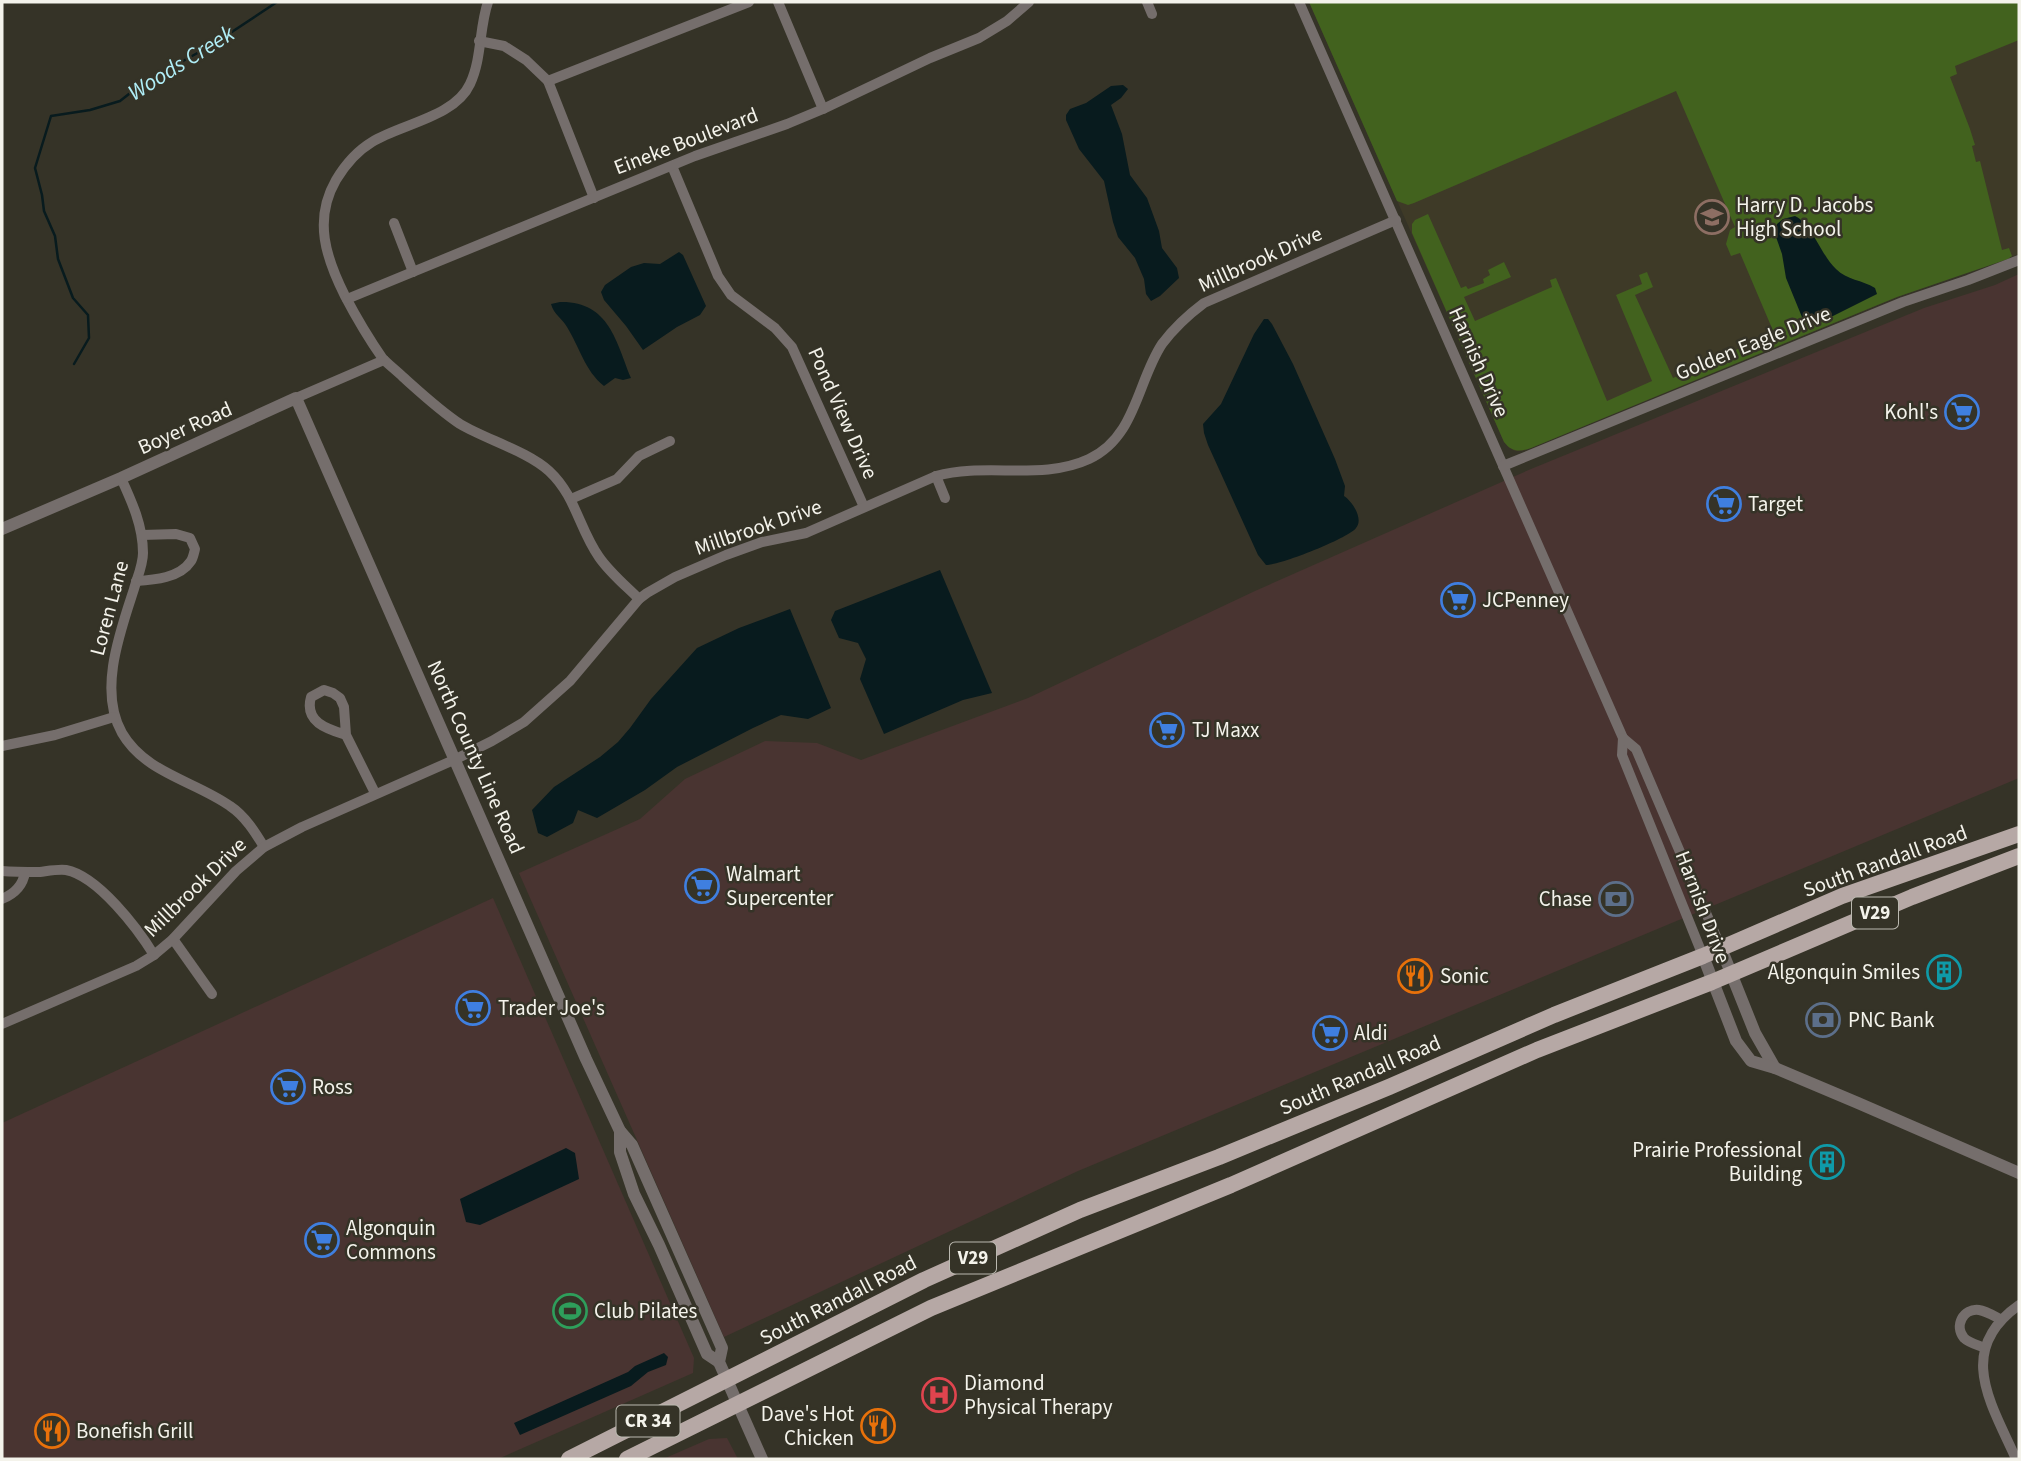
<svg xmlns="http://www.w3.org/2000/svg" width="2021" height="1461" viewBox="0 0 2021 1461" font-family="'Source Sans 3',sans-serif">
<style>
.commercial{fill:#493431}
.built{fill:#3e3a27}
.green{fill:#42621e}
.water{fill:#081b1e}
.lines{fill:none;stroke-linecap:round;stroke-linejoin:round}
.stream{stroke:#081b1e;stroke-width:2.5}
.minor{stroke:#756e6c;stroke-width:10}
.tertiary{stroke:#756e6c;stroke-width:12}
.primary{stroke:#b6a8a5;stroke-width:16}
.labels{text-anchor:middle;dominant-baseline:central;stroke-width:5;stroke-linejoin:round;paint-order:stroke}
.shield{fill:#353327;stroke:#bbb9b0;stroke-width:2}
.shield-label{font-size:19px;font-weight:bold;fill:#f4f3eb}
.street-label{font-size:21px;fill:#f4f3eb;stroke:#353327}
.poi-label{font-size:21px;fill:#f4f3eb;stroke:#353327;text-anchor:start}
.water-label{font-size:23px;font-style:italic;fill:#b0eef7;stroke:#353327}
</style>
<rect width="100%" height="100%" fill="#353327"/>
<g class="commercial">
<polygon points="2019,274 2019,778 1078,1171 724,1337 519,873 640,819 685,779 765,741 817,743 861,760 1028,698 1255,591 1531,469 1924,308 1995,285"/>
<polygon points="493,898 694,1358 693,1373 498,1459 2,1459 2,1123"/>
<polygon points="727,1438 738,1459 663,1459 709,1439"/>
</g>
<polygon class="built" points="1309,2 2019,2 2019,254 1897,297 1531,448 1522,451 1515,451 1508,447 1504,442"/>
<path class="green" d="M1309,2H2019V40L1955,66L1957,74L1950,77L1970,129L1975,145L1972,146L1976,162L1980,161L2002,250L2009,248L2012,256L2008,259L1897,297L1531,448C1519,452 1512,452 1504,442L1412,233V224L1415,220L1428,214L1461,288L1466,286L1468,289L1484,283L1483,279L1490,275L1488,270L1504,262L1511,277L1464,297L1475,321L1552,287L1550,280L1556,278L1607,401L1652,381L1616,295L1642,284L1639,275L1647,272L1653,287L1635,295L1673,378L1774,333L1740,253L1731,256L1726,244L1730,230L1735,227L1676,91L1414,203L1408,205L1397,201Z"/>
<g class="water">
<polygon points="1123,85 1128,89 1121,98 1111,105 1122,134 1130,175 1147,198 1159,231 1162,248 1177,268 1179,278 1160,296 1151,301 1146,294 1144,279 1135,258 1118,237 1113,222 1104,181 1079,149 1066,120 1066,115 1070,109 1086,103 1111,86"/>
<path d="M1795,216C1812,224 1821,255 1836,269C1847,280 1862,280 1875,288L1877,294L1825,320L1810,323L1804,322L1786,278L1782,254L1776,237L1777,224L1783,219Z"/>
<polygon points="679,252 683,255 706,306 700,315 677,327 643,350 626,326 604,300 601,292 605,285 631,267 644,263 660,264"/>
<path d="M560,302C609,301 616,341 631,378L623,380L615,378L604,386C585,371 579,346 567,327C562,318 554,315 551,304Z"/>
<path d="M1264,319H1268L1272,324L1293,364L1335,459L1345,486L1344,496C1352,501 1364,519 1356,528C1349,538 1278,566 1266,565L1258,555L1208,445L1204,433L1203,424L1221,404L1254,334Z"/>
<polygon points="940,570 992,693 963,700 884,734 860,679 866,659 858,643 839,638 831,620 835,611"/>
<polygon points="790,609 831,708 808,719 781,715 753,728 677,767 645,790 597,818 578,810 573,823 547,837 538,833 532,810 554,787 600,757 618,742 630,728 651,699 697,648 739,628"/>
<polygon points="566,1148 575,1153 579,1179 480,1225 466,1222 460,1199"/>
<polygon points="664,1353 668,1357 666,1365 648,1372 631,1386 520,1435 514,1423 628,1372 635,1366"/>
</g>
<g class="lines">
<polyline class="stream" points="74,364 89,338 88,315 73,298 58,259 55,236 44,211 42,195 35,168 51,116 90,110 120,101 143,83 212,45 277,2"/>
<g class="minor">
<path d="M488,2C479,28 482,59 470,84C455,117 401,124 372,142C357,151 345,165 336,180C313,220 326,258 345,296C356,317 369,339 383,359C389,365 397,371 403,377C421,393 439,410 460,424C487,440 527,451 549,471C576,496 579,529 599,557C610,573 626,586 639,599"/>
<polyline points="778,2 823,109"/>
<polyline points="1147,2 1152,14"/>
<polyline points="1299,2 1623,738 1622,755 1703,956"/>
<polyline points="479,41 504,46 526,60 548,81 594,198"/>
<polyline points="548,81 749,2"/>
<polyline points="672,166 718,276 731,295 775,328 792,347 864,507"/>
<polyline points="394,223 413,272"/>
<polyline points="347,299 695,156 787,124 823,109 930,58 979,38 1007,21 1029,2"/>
<polyline points="296,398 384,360"/>
<polyline points="1503,466 1903,302 1968,280 2019,260"/>
<polyline points="936,476 945,498"/>
<path d="M121,478C132,502 143,526 143,553C143,565 137,578 134,589C120,632 98,691 122,733C145,773 195,781 230,806C245,816 255,832 264,847"/>
<polyline points="571,499 617,479 639,456 670,441"/>
<path d="M136,581C154,580 180,578 191,561C193,558 194,553 195,549L190,538L176,534L142,535"/>
<path d="M346,735C327,729 304,722 311,697L324,690L333,693L340,698L344,707L346,735L375,793"/>
<polyline points="1623,738 1636,749 1721,948"/>
<polyline points="2,746 55,735 114,717"/>
<path d="M2,871C14,872 27,872 40,872C48,871 58,869 66,870C98,876 138,929 154,955"/>
<path d="M2,899C14,894 23,886 25,872"/>
<polyline points="173,939 212,994"/>
<path d="M2,1024L136,966L154,955L173,939L236,871L264,847L302,827L456,759L492,741L524,722L570,681L639,599L647,593L675,577L726,555L762,542L806,533L936,476C986,462 1042,481 1089,459C1136,437 1137,382 1162,344C1174,328 1188,315 1204,303L1396,220"/>
<path d="M1985,1348C1978,1345 1969,1343 1964,1338C1954,1326 1963,1308 1979,1310C1986,1311 1994,1316 2000,1319"/>
<path d="M2016,1459C1991,1403 1955,1350 2019,1305"/>
</g>
<g class="tertiary">
<polyline points="2,529 121,478 296,398 586,1059 620,1131 632,1145 722,1348 719,1362 762,1459"/>
<polyline points="1721,948 1755,1033 1775,1068"/>
<polyline points="1703,956 1736,1041 1751,1061 1775,1068 1858,1103 2019,1173"/>
<polyline points="620,1131 620,1152 634,1194 659,1245 707,1354 719,1362"/>
</g>
<g class="primary">
<polyline points="569,1459 924,1280 1080,1210 1219,1157 1389,1087 1554,1015 1703,956 1842,896 2019,834"/>
<polyline points="627,1459 931,1308 1231,1185 1537,1050 1712,982 1912,897 2019,856"/>
</g>
</g>
<defs>
<g id="school-ring" transform="scale(1.75)"><circle r="9.5" fill="#353327" stroke="#8d6e63" stroke-width="1.5"/><path d="M0-5L7-2L0 1L-7-2ZM-4 1L0 2.5L4 1V4Q0 6-4 4Z" fill="#8d6e63"/></g>
<g id="supermarket-ring" transform="scale(1.75)"><circle r="9.5" fill="#353327" stroke="#3f7fe0" stroke-width="1.5"/><path d="M-6-5.5h2.5l.6 2H6L4.5 2H-2.5L-4.4-4H-6ZM-1.5 3.2a1.3 1.3 0 1 0 .1 0ZM3 3.2a1.3 1.3 0 1 0 .1 0Z" fill="#3f7fe0"/></g>
<g id="bank-ring" transform="scale(1.75)"><circle r="9.5" fill="#353327" stroke="#5c6f8a" stroke-width="1.5"/><path d="M-6-4H6V4H-6ZM0-2.3a2.3 2.3 0 1 0 0 4.6a2.3 2.3 0 1 0 0-4.6Z" fill="#5c6f8a"/></g>
<g id="building-ring" transform="scale(1.75)"><circle r="9.5" fill="#353327" stroke="#0f9aa8" stroke-width="1.5"/><path d="M-4-6H4V6H1V3H-1V6H-4ZM-2.5-4.3h1.7v1.8h-1.7ZM.8-4.3h1.7v1.8H.8ZM-2.5-1h1.7V.8h-1.7ZM.8-1h1.7V.8H.8Z" fill="#0f9aa8"/></g>
<g id="restaurant-ring" transform="scale(1.75)"><circle r="9.5" fill="#353327" stroke="#e8710a" stroke-width="1.5"/><path d="M-5-6h1v4h1v-4h1v4h1v-4h1v5L-1.5 .5V6h-2V.5L-5-1ZM5-6V6H3V1.5H1.5Q1.5-4 5-6Z" fill="#e8710a"/></g>
<g id="stadium-ring" transform="scale(1.75)"><circle r="9.5" fill="#353327" stroke="#2e9e5b" stroke-width="1.5"/><path d="M0-5a6.5 5 0 1 0 0 10a6.5 5 0 1 0 0-10ZM-3.5-1.8h7v3.6h-7Z" fill="#2e9e5b"/></g>
<g id="hospital-ring" transform="scale(1.75)"><circle r="9.5" fill="#353327" stroke="#e0444e" stroke-width="1.5"/><path d="M-5-5h3v3.5h4V-5h3V5h-3V1.5h-4V5h-3Z" fill="#e0444e"/></g>
</defs>
<g fill-rule="evenodd">
<use href="#school-ring" x="1712" y="217"/>
<use href="#supermarket-ring" x="1962" y="412"/>
<use href="#supermarket-ring" x="1724" y="504"/>
<use href="#supermarket-ring" x="1458" y="600"/>
<use href="#supermarket-ring" x="1167" y="730"/>
<use href="#supermarket-ring" x="702" y="886"/>
<use href="#bank-ring" x="1616" y="899"/>
<use href="#building-ring" x="1944" y="972"/>
<use href="#restaurant-ring" x="1415" y="976"/>
<use href="#supermarket-ring" x="473" y="1008"/>
<use href="#bank-ring" x="1823" y="1020"/>
<use href="#supermarket-ring" x="1330" y="1033"/>
<use href="#supermarket-ring" x="288" y="1087"/>
<use href="#building-ring" x="1827" y="1162"/>
<use href="#supermarket-ring" x="322" y="1240"/>
<use href="#stadium-ring" x="570" y="1311"/>
<use href="#hospital-ring" x="939" y="1395"/>
<use href="#restaurant-ring" x="878" y="1426"/>
<use href="#restaurant-ring" x="52" y="1431"/>
</g>
<g class="labels">
<g class="shield">
<rect x="1852" y="897.5" width="46" height="31" rx="5"/>
<rect x="950" y="1242.5" width="46" height="31" rx="5"/>
<rect x="616.5" y="1405.5" width="63" height="31" rx="5"/>
</g>
<g class="shield-label">
<text x="1875" y="913">V29</text>
<text x="973" y="1258">V29</text>
<text x="648" y="1421">CR 34</text>
</g>
<g class="street-label">
<text transform="translate(686 141) rotate(-21)">Eineke Boulevard</text>
<text transform="translate(1260 259) rotate(-24)">Millbrook Drive</text>
<text transform="translate(1753 343) rotate(-22)">Golden Eagle Drive</text>
<text transform="translate(1479 362) rotate(66)">Harnish Drive</text>
<text transform="translate(843 413) rotate(66)">Pond View Drive</text>
<text transform="translate(185 428) rotate(-24)">Boyer Road</text>
<text transform="translate(758 527) rotate(-19)">Millbrook Drive</text>
<text transform="translate(109 608) rotate(-75)">Loren Lane</text>
<text transform="translate(476 757) rotate(66)">North County Line Road</text>
<text transform="translate(1885 861) rotate(-20)">South Randall Road</text>
<text transform="translate(195 887) rotate(-44)">Millbrook Drive</text>
<text transform="translate(1703 907) rotate(69)">Harnish Drive</text>
<text transform="translate(1360 1075) rotate(-23)">South Randall Road</text>
<text transform="translate(838 1300) rotate(-27)">South Randall Road</text>
</g>
<g class="poi-label">
<text x="1736" y="205">Harry D. Jacobs<tspan x="1736" dy="24">High School</tspan></text>
<text x="1938" y="412" text-anchor="end">Kohl's</text>
<text x="1748" y="504">Target</text>
<text x="1482" y="600">JCPenney</text>
<text x="1192" y="730">TJ Maxx</text>
<text x="726" y="874">Walmart<tspan x="726" dy="24">Supercenter</tspan></text>
<text x="1592" y="899" text-anchor="end">Chase</text>
<text x="1920" y="972" text-anchor="end">Algonquin Smiles</text>
<text x="1440" y="976">Sonic</text>
<text x="498" y="1008">Trader Joe's</text>
<text x="1848" y="1020">PNC Bank</text>
<text x="1354" y="1033">Aldi</text>
<text x="312" y="1087">Ross</text>
<text x="1802" y="1150" text-anchor="end">Prairie Professional<tspan x="1802" dy="24">Building</tspan></text>
<text x="346" y="1228">Algonquin<tspan x="346" dy="24">Commons</tspan></text>
<text x="594" y="1311">Club Pilates</text>
<text x="964" y="1383">Diamond<tspan x="964" dy="24">Physical Therapy</tspan></text>
<text x="854" y="1414" text-anchor="end">Dave's Hot<tspan x="854" dy="24">Chicken</tspan></text>
<text x="76" y="1431">Bonefish Grill</text>
</g>
<g class="water-label">
<text transform="translate(181 63) rotate(-32)">Woods Creek</text>
</g>
</g>
<rect width="2021" height="1461" fill="none" stroke="#f4f3eb" stroke-width="7"/>
</svg>
